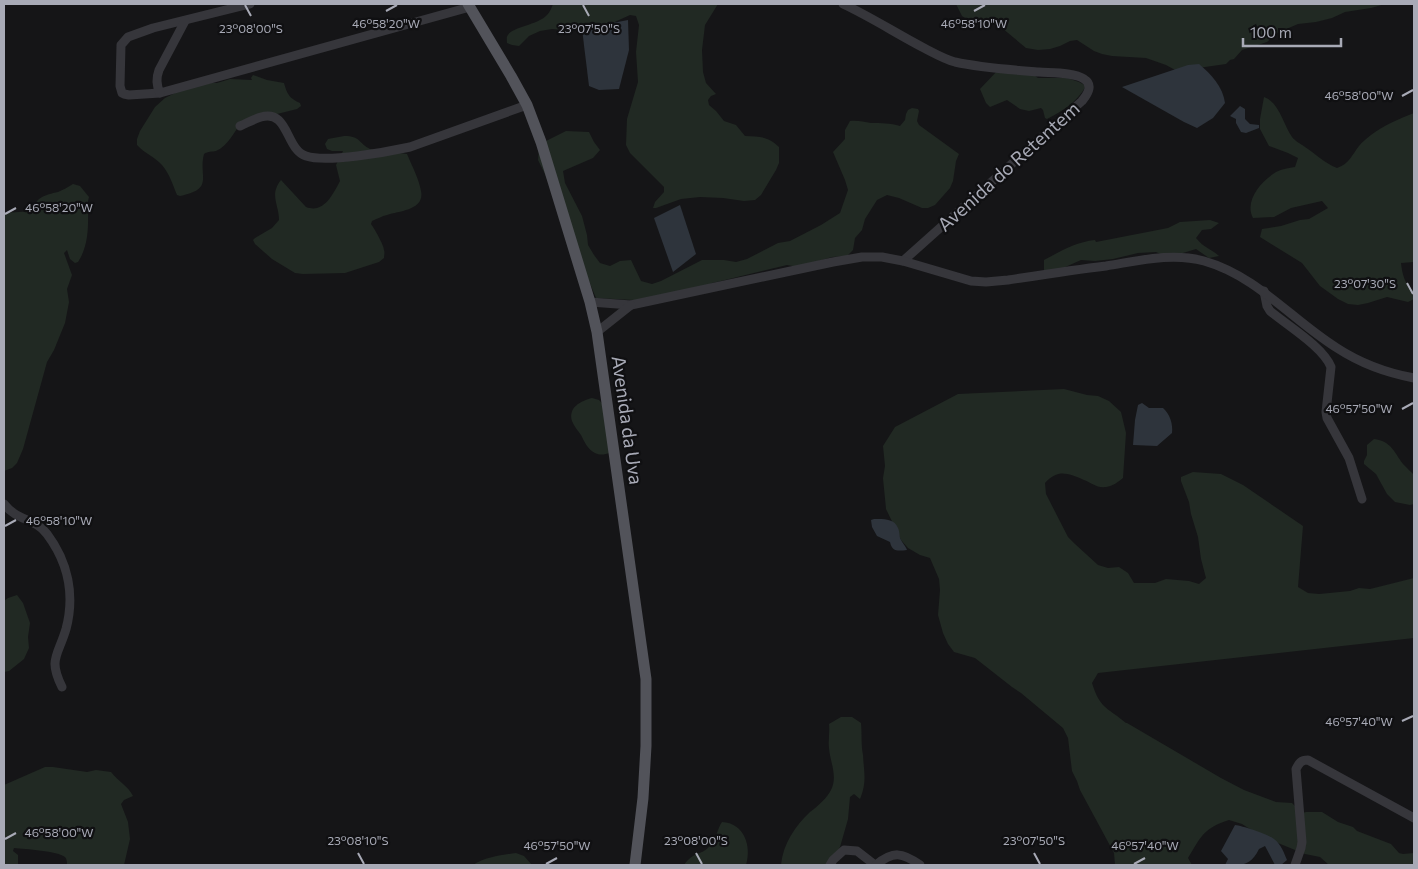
<svg xmlns="http://www.w3.org/2000/svg" width="1418" height="869" viewBox="0 0 1418 869" font-family="Commissioner,sans-serif">
<style>
.green{fill:#212923}
.water{fill:#2e343c}
.lines{fill:none;stroke-linecap:round;stroke-linejoin:round}
.minor{stroke:#36363b;stroke-width:9}
.major{stroke:#52535a;stroke-width:11}
.ticks{fill:none;stroke:#a8aab6;stroke-width:2}
.labels{text-anchor:middle;dominant-baseline:central;stroke-width:4.5;stroke-linejoin:round;paint-order:stroke}
.street-label{font-size:19px;fill:#a8aab6;stroke:#101012}
.ticks-label{font-size:12px;text-anchor:middle;fill:#a8aab6;stroke:#101012;stroke-width:4.5;stroke-linejoin:round;paint-order:stroke}
</style>
<rect width="100%" height="100%" fill="#151517"/>
<g class="green">
<path d="M553,4H718L705,25L702,50L703,72L706,83L716,94L711,96L708,100L709,105L716,111L724,121L736,125L745,136C760,137 768,136 779,147V163L776,170L761,195L755,200L744,201L723,198L700,197L681,199L656,208H653L655,202L664,192V187L630,153L626,145L627,119L638,82L636,52L639,25L636,16L630,15L608,25L580,31L552,29L540,31L529,36L519,46L512,45L507,43C507,40 506,37 508,35C512,27 538,25 547,15C550,12 552,7 553,4Z"/>
<polygon points="956,4 1385,4 1371,8 1345,12 1332,18 1316,22 1298,24 1277,33 1267,42 1242,50 1234,59 1230,60 1226,64 1177,71 1166,65 1146,58 1112,56 1102,54 1094,51 1077,40 1070,41 1060,46 1050,49 1038,50 1026,48 1002,28 993,22 971,22 962,16"/>
<path d="M998,70L1030,72L1038,78H1067L1079,82L1086,86C1076,103 1064,110 1047,119L1045,118L1043,110L1041,108L1029,111L1020,109L1007,100L990,107L986,103L980,89Z"/>
<path d="M253,75L267,80L284,83C287,94 289,98 300,103L301,106L297,109L241,123C234,132 228,146 216,151C212,152 208,151 204,154C198,177 215,189 180,196L177,195C173,185 169,173 162,165C155,157 144,153 137,145V139L140,131L155,107L165,98L181,90L211,83H217L230,79L252,80L251,78Z"/>
<path d="M1264,97C1279,102 1284,126 1292,137C1295,141 1301,144 1305,147C1316,154 1324,163 1337,168C1349,164 1352,155 1359,146C1362,142 1367,138 1371,135C1384,125 1399,119 1414,113V262L1401,263C1402,273 1405,286 1414,291V299L1408,302L1387,297L1368,303L1358,305L1348,304L1338,299L1320,286L1302,263L1260,237L1262,229L1281,226L1300,220L1309,219L1328,208L1322,201L1291,208L1274,217L1253,218C1244,201 1261,181 1276,172C1282,169 1289,168 1295,167L1298,158L1288,153L1269,146L1260,129V119Z"/>
<path d="M912,108L918,109L919,111L917,121L919,125L959,154L956,161L953,181L950,188L935,205L928,208H922L899,198L887,195L877,200L865,219L862,230L855,238L853,250L847,256L832,257L798,267L787,265L721,281L712,283L702,289L652,301L596,298L544,172L538,160L539,149L546,141L566,131L589,132L594,142L600,150L593,158L563,171L565,183L582,216L587,235L588,245L594,255L600,263L610,266L620,261L631,260L641,281L652,284L661,281L702,260H724L736,262L747,259L778,243L790,241L821,225L840,213L848,190L845,180L833,152L845,139V130L850,121C857,120 864,122 871,123C881,123 890,123 900,126L905,120L906,114L908,110Z"/>
<path d="M344,136C361,136 358,143 370,149L407,154C412,166 419,179 421,191C425,210 400,211 387,215C382,216 377,219 372,221L371,224C374,228 384,245 384,250C385,253 384,255 384,258L379,262L345,273L303,274L295,273L272,259L255,244L253,240L255,238L272,228L279,220C279,204 269,195 281,180L306,207C324,214 333,194 340,181L336,165L343,151H332L327,149L325,144L328,139Z"/>
<path d="M73,184L80,186L89,197L88,201C88,222 90,244 78,262L75,263L70,259L67,250L64,253L72,275L67,289L69,302L65,323L54,350L47,362L23,449L17,463L12,468L4,471V213L33,211C35,197 45,195 58,192C63,190 68,187 73,184Z"/>
<path d="M1210,220L1219,223L1211,229L1202,230L1196,238C1204,248 1210,248 1219,256L1209,258L1196,249L1183,253L1163,255L1156,252L1138,253L1113,259L1095,261L1081,260L1054,272L1044,271V260C1061,251 1076,242 1095,240L1096,242L1168,228L1180,222Z"/>
<path d="M1064,389L1087,395L1098,396L1109,401L1121,412L1126,433L1123,478C1118,482 1113,486 1106,487C1096,488 1092,483 1084,480C1067,473 1058,469 1045,483L1046,494L1068,537L1075,544L1098,565L1108,568L1119,567L1128,573L1134,583H1155L1166,579L1189,581L1199,584L1206,578L1201,559L1198,537L1191,514L1189,502L1181,481V477L1193,472L1221,474L1243,485L1303,526L1298,587L1308,593L1319,594L1350,591L1359,588L1370,589L1414,578V638L1098,673L1092,683C1100,709 1107,707 1126,723H1127L1221,778L1244,790L1276,802L1292,803L1302,813L1306,812H1322L1338,822L1353,827L1357,831L1391,844L1399,853L1403,854L1414,853V865H1329L1320,857L1305,854L1273,841L1261,836L1242,824L1229,820C1204,828 1201,836 1188,858L1192,865H1115L1114,853L1080,790L1077,781L1072,771L1068,738L1063,728L1021,693L1012,687L975,658L954,652L948,644L943,633L938,615L940,590L939,579L930,558L920,555L908,548L901,540L886,509L883,478L885,466L883,446L895,427L958,394Z"/>
<path d="M592,398L599,400L607,409L610,453C605,454 601,456 595,453C588,450 584,441 581,435C578,431 574,426 572,421C568,407 581,401 592,398Z"/>
<path d="M1374,439C1391,441 1394,452 1403,464C1407,468 1411,472 1414,475V504L1410,505L1395,502L1387,494L1376,474L1364,464V461L1367,455V445Z"/>
<polygon points="17,595 23,603 30,623 28,637 29,648 24,659 9,671 4,672 4,601 8,598"/>
<path d="M841,717H852L861,723C862,734 861,745 863,755C864,773 867,782 860,799L854,794L850,797L848,819L840,847L829,865H781C783,844 795,826 810,812C818,806 827,798 831,790C838,776 830,762 829,748C828,740 830,732 829,724Z"/>
<path d="M45,767H53L87,772L96,770L111,772C118,781 128,786 133,796L124,800L121,804L128,822L130,839L124,865H67C67,863 67,859 65,857C58,851 25,849 14,848L13,851L18,855V865H4V785Z"/>
<path d="M722,822C744,823 752,846 746,865H684C694,851 700,856 709,847C716,841 717,829 722,822Z"/>
<path d="M516,853L524,856L532,865H473C485,857 502,855 516,853Z"/>
</g>
<g class="water">
<polygon points="628,20 629,50 619,89 599,90 589,86 582,29"/>
<path d="M1199,64C1211,74 1223,87 1225,103L1213,118L1197,128L1184,122L1122,87L1188,65Z"/>
<polygon points="1240,106 1245,109 1245,119 1250,124 1259,125 1259,128 1246,133 1241,132 1236,123 1236,119 1230,116"/>
<polygon points="680,205 696,254 673,272 654,218"/>
<path d="M1142,403L1149,408H1163C1170,414 1173,424 1172,433L1157,446L1133,445L1135,420L1138,405Z"/>
<path d="M874,519C883,519 894,518 898,528C900,532 899,537 901,540C903,544 905,545 907,550C898,551 892,552 890,542L877,536L872,527L871,520Z"/>
<path d="M1235,825C1243,826 1268,834 1274,839C1281,844 1284,853 1287,860L1281,865H1275L1265,846L1259,849C1252,864 1242,867 1225,865L1228,859L1221,851Z"/>
</g>
<g class="lines">
<g class="minor">
<polyline points="250,4 153,28 128,37 121,45 120,86 122,93 124,94 129,95 160,93 470,7"/>
<path d="M843,4C871,17 897,34 924,48C934,53 944,59 955,62C982,68 1012,70 1039,72C1051,73 1074,72 1084,79C1094,85 1087,95 1082,101L903,261"/>
<path d="M160,93C156,85 156,78 159,70L185,21"/>
<path d="M240,126C247,123 254,119 261,117C289,109 285,149 306,156C327,163 387,152 410,147L527,105"/>
<path d="M1264,291L1267,306L1270,311C1288,326 1323,347 1331,367L1326,412L1327,418L1349,458L1362,499"/>
<path d="M590,302L631,305L833,262L862,257H882L903,261L971,281L986,282L1008,280C1041,275 1073,270 1106,266C1138,261 1172,252 1204,261C1257,276 1292,320 1337,348C1360,363 1387,373 1414,378"/>
<polyline points="597,332 631,305"/>
<path d="M4,504C17,521 35,518 47,534C68,562 75,595 66,629C58,656 48,659 62,687"/>
<polyline points="830,865 833,860 844,850 857,851 875,865"/>
<path d="M876,865C893,851 902,852 920,865"/>
<path d="M1295,865L1301,848L1302,842L1296,769C1299,763 1301,760 1308,760L1414,818"/>
</g>
<polyline class="major" points="468,4 511,76 527,105 541,142 590,302 597,332 646,679 646,746 643,798 635,865"/>
</g>
<path class="ticks" d="M245,5L251,16M583,5L589,16M386,11L397,5M974,11L985,5M1402,96L1413,90M5,214L16,208M1407,283L1413,294M1402,409L1413,403M5,526L16,520M1402,721L1413,716M5,839L16,833M358,853L364,864M696,853L702,864M1034,853L1040,864M546,864L557,858M1134,864L1145,858"/>
<g class="labels">
<g class="street-label">
<text transform="translate(1008 166) rotate(-42)">Avenida do Retentem</text>
<text transform="translate(628 420) rotate(82)">Avenida da Uva</text>
</g>
</g>
<g class="ticks-label">
<text x="386" y="28">46°58'20"W</text>
<text x="974" y="28">46°58'10"W</text>
<text x="251" y="33">23°08'00"S</text>
<text x="589" y="33">23°07'50"S</text>
<text x="1359" y="100">46°58'00"W</text>
<text x="59" y="212">46°58'20"W</text>
<text x="1365" y="288">23°07'30"S</text>
<text x="1359" y="413">46°57'50"W</text>
<text x="59" y="525">46°58'10"W</text>
<text x="1359" y="726">46°57'40"W</text>
<text x="59" y="837">46°58'00"W</text>
<text x="358" y="845">23°08'10"S</text>
<text x="696" y="845">23°08'00"S</text>
<text x="1034" y="845">23°07'50"S</text>
<text x="557" y="850">46°57'50"W</text>
<text x="1145" y="850">46°57'40"W</text>
</g>
<rect width="1418" height="869" fill="none" stroke="#a8aab6" stroke-width="10"/>
<path d="M1243 38v8h98v-8" fill="none" stroke="#a8aab6" stroke-width="2.5"/>
<text x="1250" y="38" font-size="15" fill="#a8aab6" stroke="#101012" stroke-width="4" paint-order="stroke">100 m</text>
</svg>
